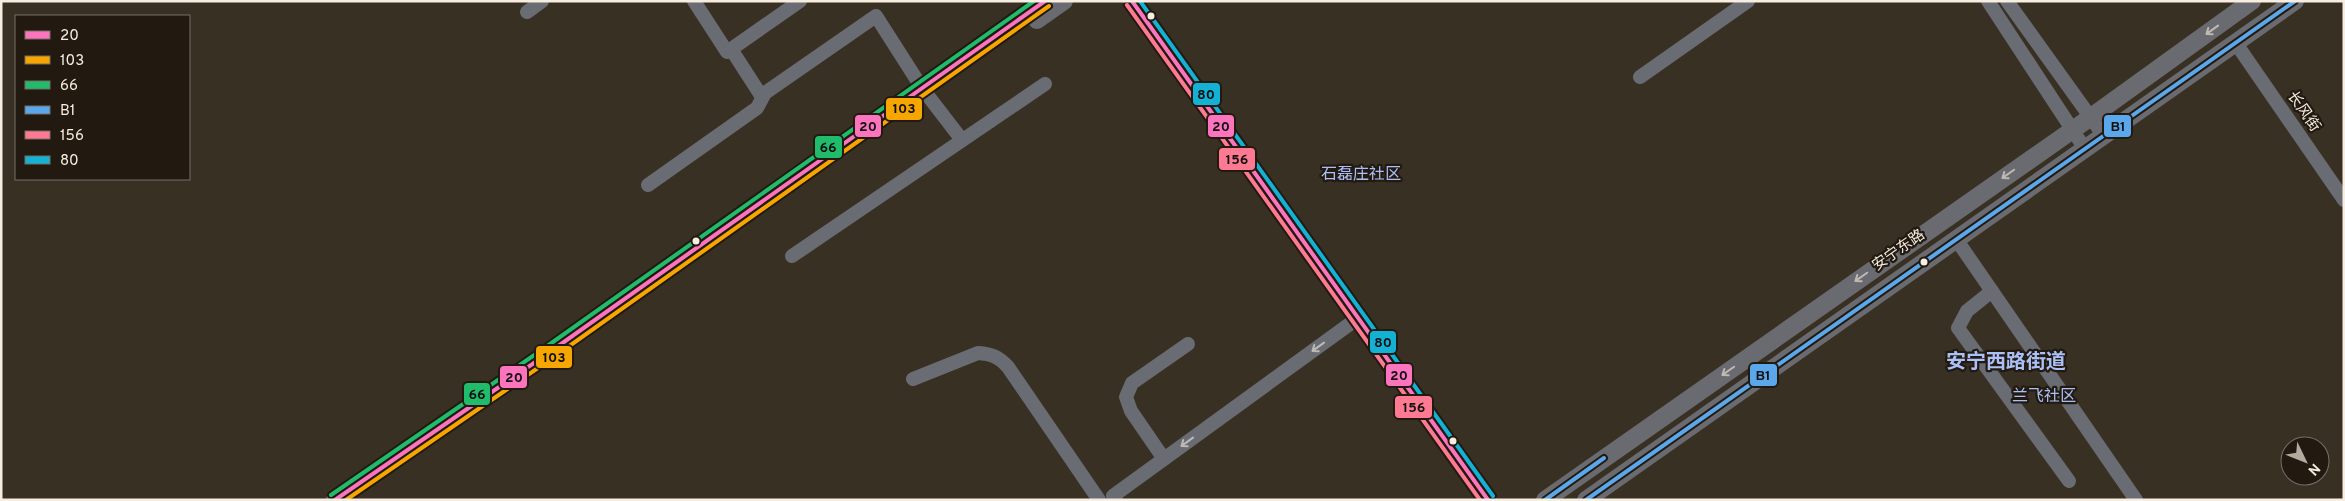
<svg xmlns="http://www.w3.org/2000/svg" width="2345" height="501" viewBox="0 0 2345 501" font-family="Overpass,'Noto Sans SC',sans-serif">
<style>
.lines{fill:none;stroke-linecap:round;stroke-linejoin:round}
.minor{stroke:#696c73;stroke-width:14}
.major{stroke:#6a6b70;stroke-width:18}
.bus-1-casing{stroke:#221a11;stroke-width:8}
.bus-2-casing{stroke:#221a11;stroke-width:8}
.bus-3-casing{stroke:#221a11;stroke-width:8}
.bus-4-casing{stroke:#221a11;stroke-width:8}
.bus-5-casing{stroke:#221a11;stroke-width:8}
.bus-6-casing{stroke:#221a11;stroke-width:8}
.bus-1{stroke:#fc73be;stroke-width:4}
.bus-2{stroke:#f7a600;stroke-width:4}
.bus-3{stroke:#20bc6c;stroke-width:4}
.bus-4{stroke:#5aa8eb;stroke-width:4}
.bus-5{stroke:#fe7a93;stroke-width:4}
.bus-6{stroke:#13b2d5;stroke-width:4}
.oneway{stroke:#bfb9b3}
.oneway2{stroke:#beb9b4}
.bus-dot{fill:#f7ede0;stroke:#221a11;stroke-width:2}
.labels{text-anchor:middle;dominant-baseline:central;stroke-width:4.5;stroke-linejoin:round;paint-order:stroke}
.street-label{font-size:15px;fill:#f7ede0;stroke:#221a11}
.neighbourhood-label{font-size:16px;fill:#abc0f6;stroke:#221a11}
.district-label{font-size:20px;font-weight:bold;fill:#abc0f6;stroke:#221a11}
.line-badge{stroke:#221a11;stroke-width:2}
.pale-badge-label{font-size:14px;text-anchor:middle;font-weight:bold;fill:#111}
</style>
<rect width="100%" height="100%" fill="#393024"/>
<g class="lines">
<g class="minor">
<polyline points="694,1 727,52 800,1"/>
<polyline points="1988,1 2085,149"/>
<polyline points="2007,1 2104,136"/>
<polyline points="527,12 542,1"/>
<polyline points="2235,42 2344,200"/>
<polyline points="731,49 762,97"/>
<polyline points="1640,77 1748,1"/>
<polyline points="648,185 757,108 765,93 876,16 922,88 962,140"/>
<polyline points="1956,239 2136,500"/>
<polyline points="792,256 1045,84"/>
<polyline points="1992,291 1967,311 1958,328 2069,481"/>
<path d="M913,379L978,353C992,354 999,357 1008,367L1099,500"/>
<polyline points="1164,459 1131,411 1126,397 1132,383 1188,344"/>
<polyline points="1116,500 1113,496 1358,318"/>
</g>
<g class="major">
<polyline points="1132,1 1488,500"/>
<polyline points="1037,20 1064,1"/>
<polyline points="335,500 547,354 1045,1"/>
<polyline points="1545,500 2091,117 2252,1"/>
<polyline points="1586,500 2295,1"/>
</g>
<g class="bus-1-casing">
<g id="bus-1">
<polyline points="1132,1 1488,500"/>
<polyline points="335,500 547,354 1045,1"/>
</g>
</g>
<g class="bus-2-casing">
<polyline id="bus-2" points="346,500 551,359 1049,6"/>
</g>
<g class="bus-3-casing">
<polyline id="bus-3" points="331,495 543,349 1034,1"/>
</g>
<g class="bus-4-casing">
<g id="bus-4">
<polyline points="1545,500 1604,458"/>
<polyline points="1586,500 2295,1"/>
</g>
</g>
<g class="bus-5-casing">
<polyline id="bus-5" points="1127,5 1480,500"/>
</g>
<g class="bus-6-casing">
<polyline id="bus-6" points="1140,1 1493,496"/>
</g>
<use href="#bus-1" class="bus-1"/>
<use href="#bus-2" class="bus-2"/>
<use href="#bus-3" class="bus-3"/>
<use href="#bus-4" class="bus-4"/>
<use href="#bus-5" class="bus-5"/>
<use href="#bus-6" class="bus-6"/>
</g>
<defs><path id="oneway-shaft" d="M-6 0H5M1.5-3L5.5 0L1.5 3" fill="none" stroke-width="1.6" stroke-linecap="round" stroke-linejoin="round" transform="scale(1.25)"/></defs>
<g class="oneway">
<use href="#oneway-shaft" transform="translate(2212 30) rotate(144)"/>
<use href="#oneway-shaft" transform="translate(2008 174) rotate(145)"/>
<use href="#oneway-shaft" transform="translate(1861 277) rotate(145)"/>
<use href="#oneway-shaft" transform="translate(1728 371) rotate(145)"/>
</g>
<g class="oneway2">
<use href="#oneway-shaft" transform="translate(1318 347) rotate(144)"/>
<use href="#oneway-shaft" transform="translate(1187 442) rotate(144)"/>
</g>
<g class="bus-dot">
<circle cx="1151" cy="16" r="4.5"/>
<circle cx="696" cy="241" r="4.5"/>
<circle cx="1924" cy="262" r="4.5"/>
<circle cx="1453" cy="441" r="4.5"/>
</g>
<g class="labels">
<g class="street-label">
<text transform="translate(2303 112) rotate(55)">长风街</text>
<text transform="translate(1899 251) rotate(-35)">安宁东路</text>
</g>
<g class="neighbourhood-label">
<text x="1361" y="175">石磊庄社区</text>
<text x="2044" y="397">兰飞社区</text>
</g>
<g class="district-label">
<text x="2006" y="363">安宁西路街道</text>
</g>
</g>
<g class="line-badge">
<rect x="1192" y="82" width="29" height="24" rx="5" fill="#13b2d5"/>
<rect x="885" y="97" width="38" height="24" rx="5" fill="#f7a600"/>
<rect x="1207" y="114" width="28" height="24" rx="5" fill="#fc73be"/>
<rect x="2103" y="114" width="29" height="24" rx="5" fill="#5aa8eb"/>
<rect x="854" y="114" width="28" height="24" rx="5" fill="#fc73be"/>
<rect x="814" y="135" width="29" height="24" rx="5" fill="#20bc6c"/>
<rect x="1218" y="147" width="38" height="24" rx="5" fill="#fe7a93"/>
<rect x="1369" y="330" width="28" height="24" rx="5" fill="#13b2d5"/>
<rect x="535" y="345" width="38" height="24" rx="5" fill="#f7a600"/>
<rect x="1385" y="363" width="28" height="24" rx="5" fill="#fc73be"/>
<rect x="1749" y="363" width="29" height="24" rx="5" fill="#5aa8eb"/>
<rect x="499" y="365" width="29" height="24" rx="5" fill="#fc73be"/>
<rect x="463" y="382" width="28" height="24" rx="5" fill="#20bc6c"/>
<rect x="1394" y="395" width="39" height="24" rx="5" fill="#fe7a93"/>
</g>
<g class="pale-badge-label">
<text x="1206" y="99">80</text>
<text x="904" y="113">103</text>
<text x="1221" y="131">20</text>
<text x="2118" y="131">B1</text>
<text x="868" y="131">20</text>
<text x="828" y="152">66</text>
<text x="1237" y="164">156</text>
<text x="1383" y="347">80</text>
<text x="554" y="362">103</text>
<text x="1399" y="380">20</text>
<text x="1763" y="380">B1</text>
<text x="514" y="382">20</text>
<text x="477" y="399">66</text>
<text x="1414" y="412">156</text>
</g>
<rect width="2345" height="501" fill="none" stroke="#f7ede0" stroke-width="5"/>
<rect x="15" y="15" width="175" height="165" fill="#221a11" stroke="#776e64"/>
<rect x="25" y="31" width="25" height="8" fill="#fc73be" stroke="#776e64"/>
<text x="60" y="40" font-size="15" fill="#f7ede0">20</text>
<rect x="25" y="56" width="25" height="8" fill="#f7a600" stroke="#776e64"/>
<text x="60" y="65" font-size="15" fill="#f7ede0">103</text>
<rect x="25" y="81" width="25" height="8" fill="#20bc6c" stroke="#776e64"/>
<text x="60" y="90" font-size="15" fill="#f7ede0">66</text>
<rect x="25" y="106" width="25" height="8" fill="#5aa8eb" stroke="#776e64"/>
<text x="60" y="115" font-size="15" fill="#f7ede0">B1</text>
<rect x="25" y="131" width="25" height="8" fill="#fe7a93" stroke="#776e64"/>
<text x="60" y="140" font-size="15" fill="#f7ede0">156</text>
<rect x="25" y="156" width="25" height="8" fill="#13b2d5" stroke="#776e64"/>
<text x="60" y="165" font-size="15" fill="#f7ede0">80</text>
<g transform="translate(2305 461) rotate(133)"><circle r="24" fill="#221a11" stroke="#776e64"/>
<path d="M0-4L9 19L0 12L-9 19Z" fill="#b4ab9e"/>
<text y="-8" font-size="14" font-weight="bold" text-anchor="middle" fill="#f7ede0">N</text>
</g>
</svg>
